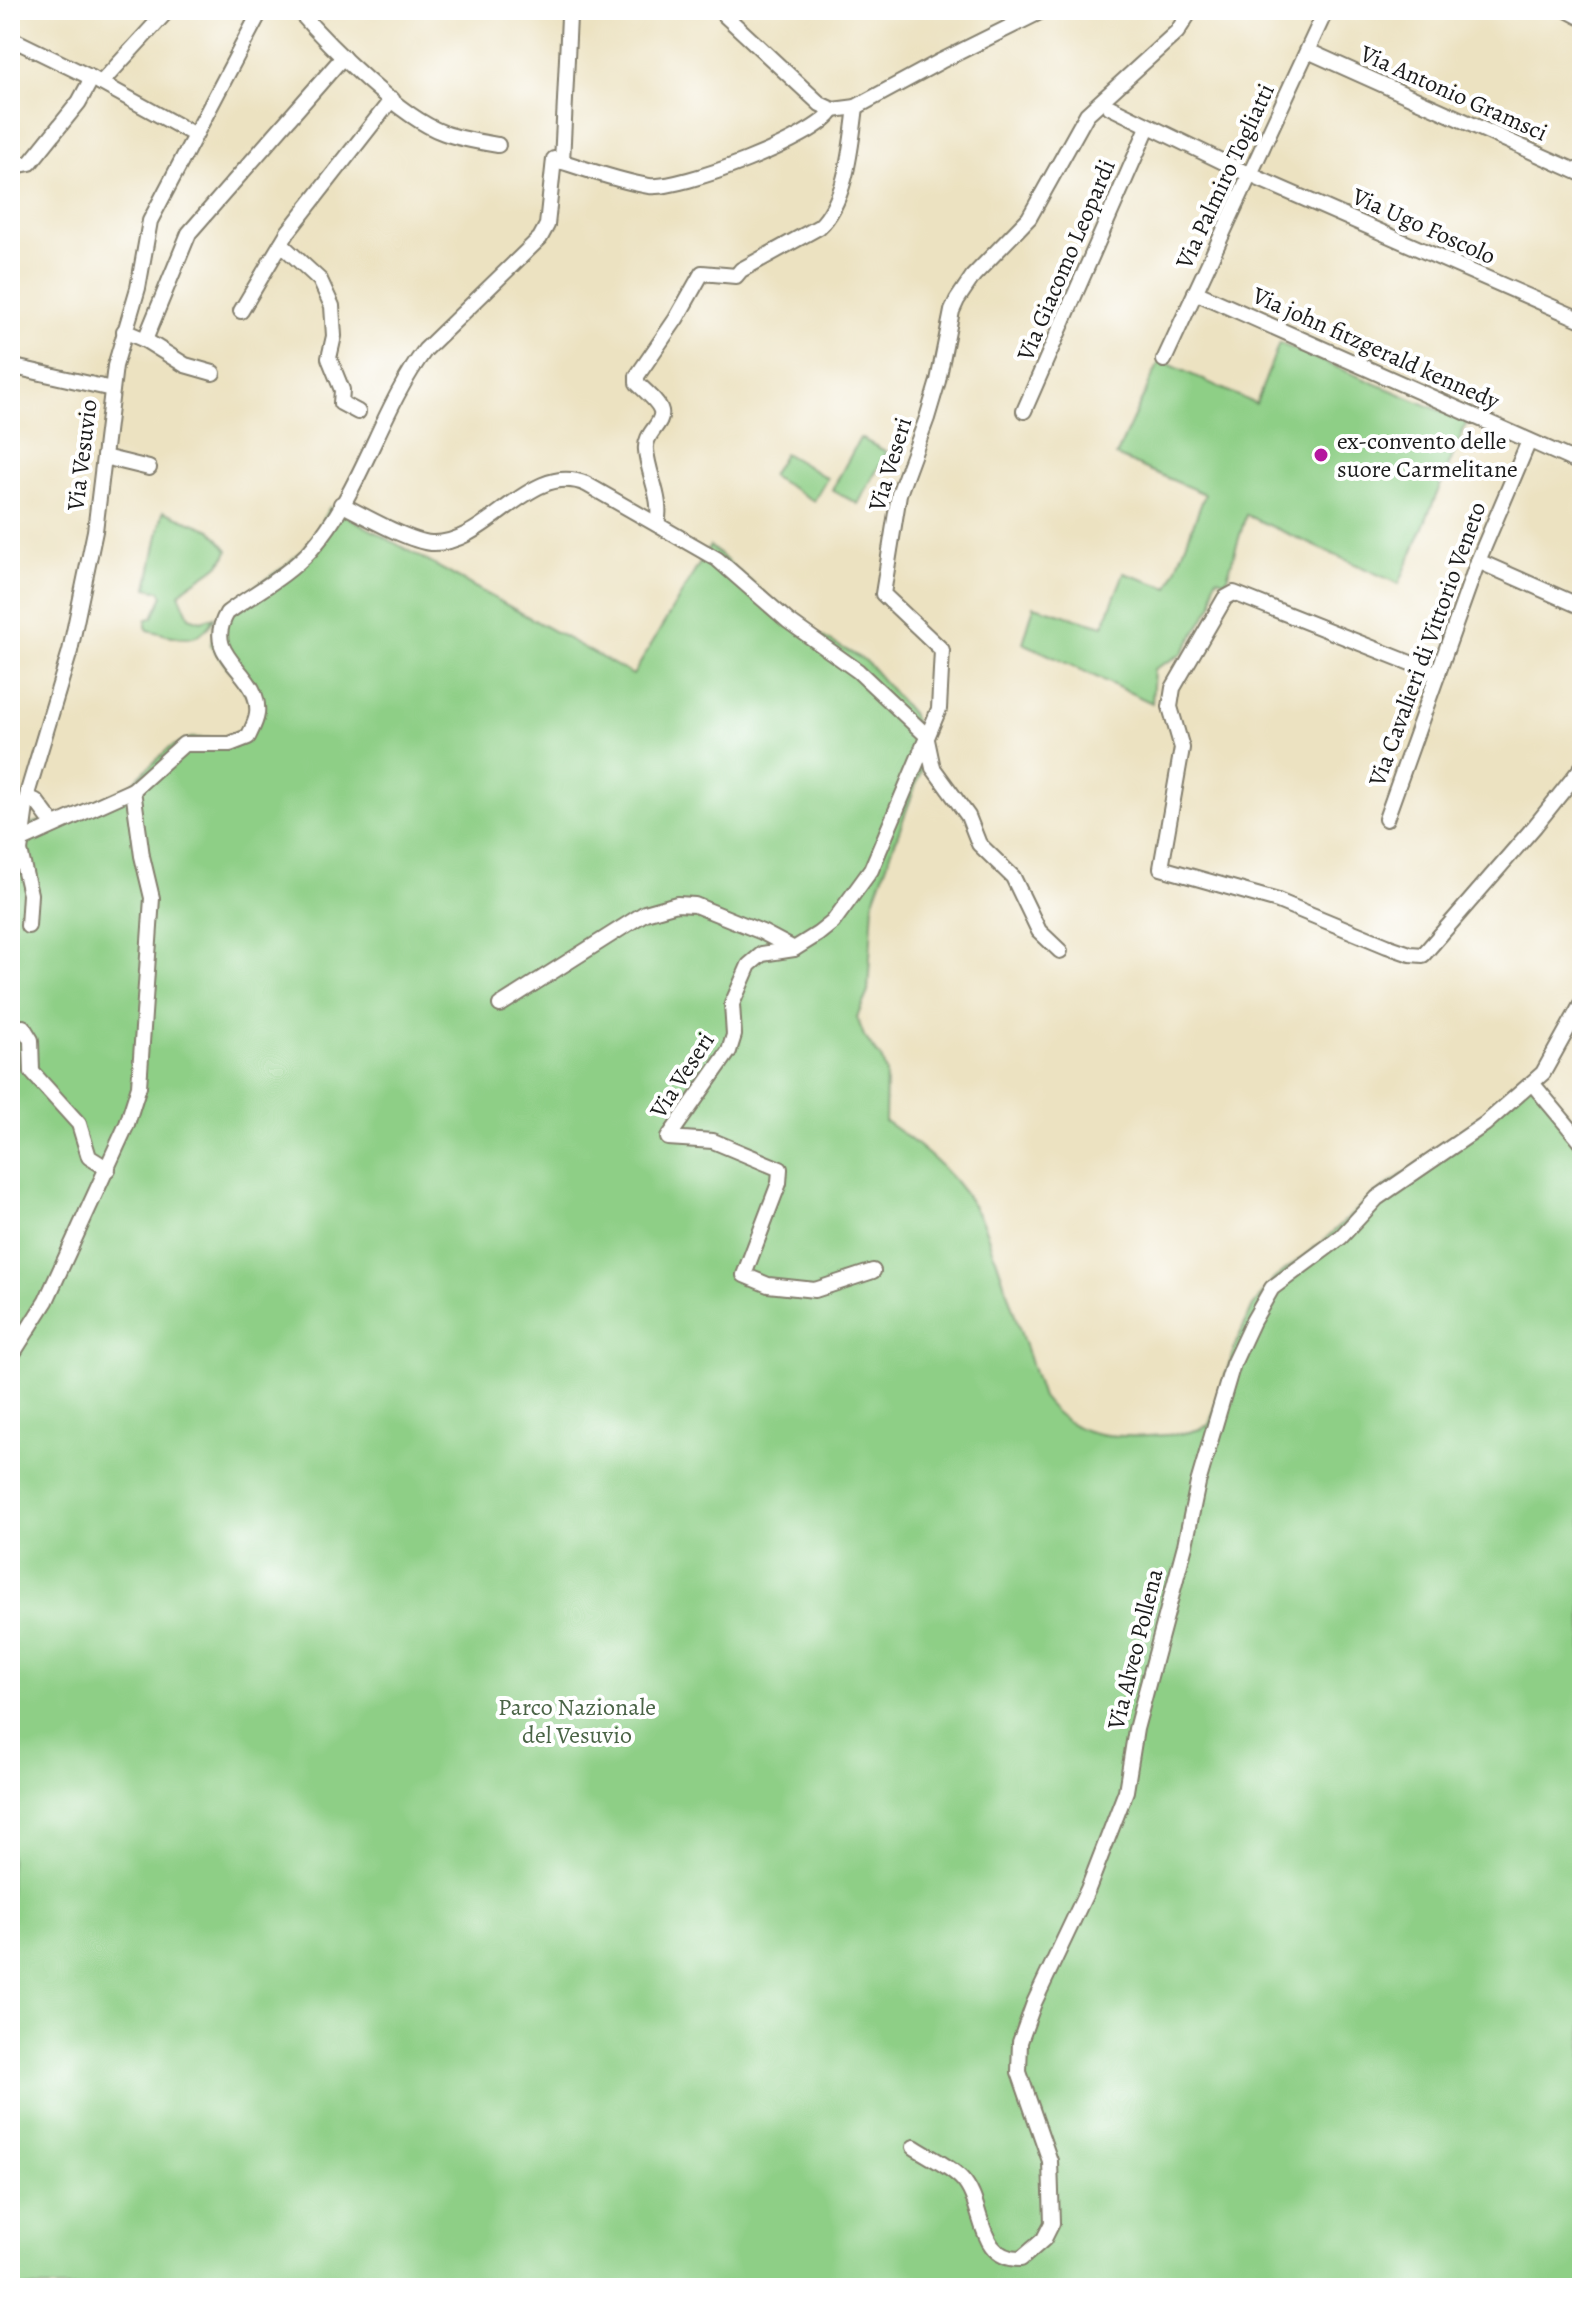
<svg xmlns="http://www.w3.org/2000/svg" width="1592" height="2298" viewBox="0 0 1592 2298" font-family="Alegreya,serif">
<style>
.green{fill:#8ecf86;stroke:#557651;stroke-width:2}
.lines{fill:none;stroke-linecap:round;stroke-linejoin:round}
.minor-casing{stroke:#847f6e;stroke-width:18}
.minor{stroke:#fff;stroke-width:14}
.poi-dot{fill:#b5179e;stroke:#fff;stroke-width:3}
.labels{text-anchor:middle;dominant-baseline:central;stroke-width:8;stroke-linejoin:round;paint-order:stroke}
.street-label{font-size:24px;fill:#1c1c1c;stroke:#fff}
.poi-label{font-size:24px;fill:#1c1c1c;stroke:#fff;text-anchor:start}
.park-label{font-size:24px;fill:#4a6446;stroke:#fff}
</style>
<rect width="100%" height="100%" fill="#fff"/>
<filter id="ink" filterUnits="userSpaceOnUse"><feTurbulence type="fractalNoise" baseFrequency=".0125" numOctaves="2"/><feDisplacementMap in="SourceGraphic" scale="16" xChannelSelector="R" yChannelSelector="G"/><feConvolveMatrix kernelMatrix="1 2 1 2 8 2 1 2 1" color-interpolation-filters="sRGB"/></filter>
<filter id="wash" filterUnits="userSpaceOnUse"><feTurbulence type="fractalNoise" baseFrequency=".006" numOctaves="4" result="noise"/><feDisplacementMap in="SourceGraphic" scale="32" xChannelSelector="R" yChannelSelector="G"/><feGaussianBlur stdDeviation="1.8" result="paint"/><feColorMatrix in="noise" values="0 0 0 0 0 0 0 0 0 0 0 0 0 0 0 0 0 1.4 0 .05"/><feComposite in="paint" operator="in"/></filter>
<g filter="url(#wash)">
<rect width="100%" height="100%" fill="#ece2c1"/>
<g class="green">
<polygon points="1279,343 1467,422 1399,584 1246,515 1226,581 1217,578 1214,583 1213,604 1182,654 1154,669 1152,703 1023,643 1034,606 1103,626 1124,573 1169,588 1205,494 1116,456 1160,360 1256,404"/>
<polygon points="860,438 887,452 858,504 832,490"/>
<polygon points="784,453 827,478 814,501 771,476"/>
<path d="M330,507L633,675L710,546L798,623L866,661L911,713L928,751L873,903L868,992L857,1017L864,1036L882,1060L886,1073L885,1121C925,1149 961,1178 983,1224C989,1235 989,1247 996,1258L1042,1397C1072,1436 1102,1437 1148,1436C1171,1435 1189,1435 1209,1425L1237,1341L1253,1306L1274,1279L1323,1241L1371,1197L1496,1108L1535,1070L1582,1133V2288H10V828L60,817L127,788L169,748L191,738L228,739L246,726L252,706C241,680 226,668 211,645L215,622L224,607L284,567L305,548Z"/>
<path d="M163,511L211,530L228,550C224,569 189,581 179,594L189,617L201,621L214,617C200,648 176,637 148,630L146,627V620L153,617L163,596L160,591L147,588Z"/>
</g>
</g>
<g filter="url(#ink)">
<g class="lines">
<g class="minor-casing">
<g id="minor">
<path d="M298,10C328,45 401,118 444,133C461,139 480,142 498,145"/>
<polyline points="719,10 820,104 833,110 856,107 941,61 1044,10"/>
<polyline points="1567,10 1582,18"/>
<polyline points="10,38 92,78 195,135"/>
<polyline points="1308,51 1582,174"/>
<polyline points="101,83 168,10"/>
<polyline points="1110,107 1248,174 1582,320"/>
<polyline points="562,162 569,17"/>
<polyline points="10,167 30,163 79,102 92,78"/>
<polyline points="281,244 320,280 332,306 334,336 329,358 342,390 341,403 358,412"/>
<polyline points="1195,292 1582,464"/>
<polyline points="241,311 288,232 392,99"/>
<polyline points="124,331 145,340 189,233 343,57"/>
<polyline points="145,340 185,365 213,373"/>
<polyline points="1164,360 1326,10"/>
<polyline points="10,366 112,389"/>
<polyline points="1024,411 1148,127"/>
<polyline points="104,457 149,468"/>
<path d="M341,504C363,515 408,541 431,543C487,546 530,460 586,484L717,559L788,621L858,671L926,735L933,768L968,816L979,844L1013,877L1039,931L1060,951"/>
<path d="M657,524C663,499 648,475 646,450C644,433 664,424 661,411C659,402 644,390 637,383V376L676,319L702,273L736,276L741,270L819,227C847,201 851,144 856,107"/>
<polyline points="1478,561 1582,607"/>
<polyline points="1438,674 1234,593 1225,598 1173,688 1170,707 1182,748 1161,868 1278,901 1387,946 1410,954 1423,955 1535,826 1582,767"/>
<polyline points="27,797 36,801 54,825"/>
<polyline points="1386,819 1478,561 1529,441"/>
<path d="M22,840L133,790L184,744H230L248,737C252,729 256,722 257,714C262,671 200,659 227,613C254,593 287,576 310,551C362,492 379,412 425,350L540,238L547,225L554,159C582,168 621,182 649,186C681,190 817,138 833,110"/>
<polyline points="28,926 30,894 20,851 28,791 70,651 95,531 115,366 138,288 150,221 261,10"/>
<polyline points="500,1005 645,913 677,904 695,905 762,932 794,949"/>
<polyline points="23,1027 31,1040 32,1072 79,1124 89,1157 108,1169"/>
<polyline points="1532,1083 1582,1143"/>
<polyline points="873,1271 815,1290 768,1285 744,1275 779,1183 780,1169 713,1141 668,1138 729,1051 734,1035 732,1004 749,965 762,954 794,949 818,934 833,922 871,870 939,709 942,650 883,594 899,494 927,418 938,381 952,311 957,300 973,276 1029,218 1087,114 1177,32 1191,10"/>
<polyline points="10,1358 46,1301 127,1124 139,1086 152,898 142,856 133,790"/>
<path d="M914,2147C929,2157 950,2166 962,2179C986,2204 975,2260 1021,2259L1044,2239L1052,2223L1050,2161L1019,2072L1020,2042L1034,2003L1088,1889L1126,1791L1136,1729L1185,1545L1198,1483L1233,1364L1253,1321L1272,1288L1341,1237L1377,1198L1485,1124L1543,1073L1582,1003"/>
</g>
</g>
<use href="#minor" class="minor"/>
</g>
</g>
<circle class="poi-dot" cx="1321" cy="455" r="8"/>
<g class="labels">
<g class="street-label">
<text transform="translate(1454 93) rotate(24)">Via Antonio Gramsci</text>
<text transform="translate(1225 176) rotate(-65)">Via Palmiro Togliatti</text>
<text transform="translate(1424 226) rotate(24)">Via Ugo Foscolo</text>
<text transform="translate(1066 260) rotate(-67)">Via Giacomo Leopardi</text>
<text transform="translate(1376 348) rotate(24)">Via john fitzgerald kennedy</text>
<text transform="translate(82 455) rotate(-83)">Via Vesuvio</text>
<text transform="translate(890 464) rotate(-73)">Via Veseri</text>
<text transform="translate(1427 644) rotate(-70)">Via Cavalieri di Vittorio Veneto</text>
<text transform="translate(682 1075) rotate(-57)">Via Veseri</text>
<text transform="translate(1135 1649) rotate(-76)">Via Alveo Pollena</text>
</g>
<g class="poi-label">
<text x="1337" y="441">ex-convento delle<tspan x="1337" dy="28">suore Carmelitane</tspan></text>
</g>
<g class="park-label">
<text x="577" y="1707">Parco Nazionale<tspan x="577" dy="28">del Vesuvio</tspan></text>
</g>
</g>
<rect width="1592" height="2298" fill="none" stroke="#fff" stroke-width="40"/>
</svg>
